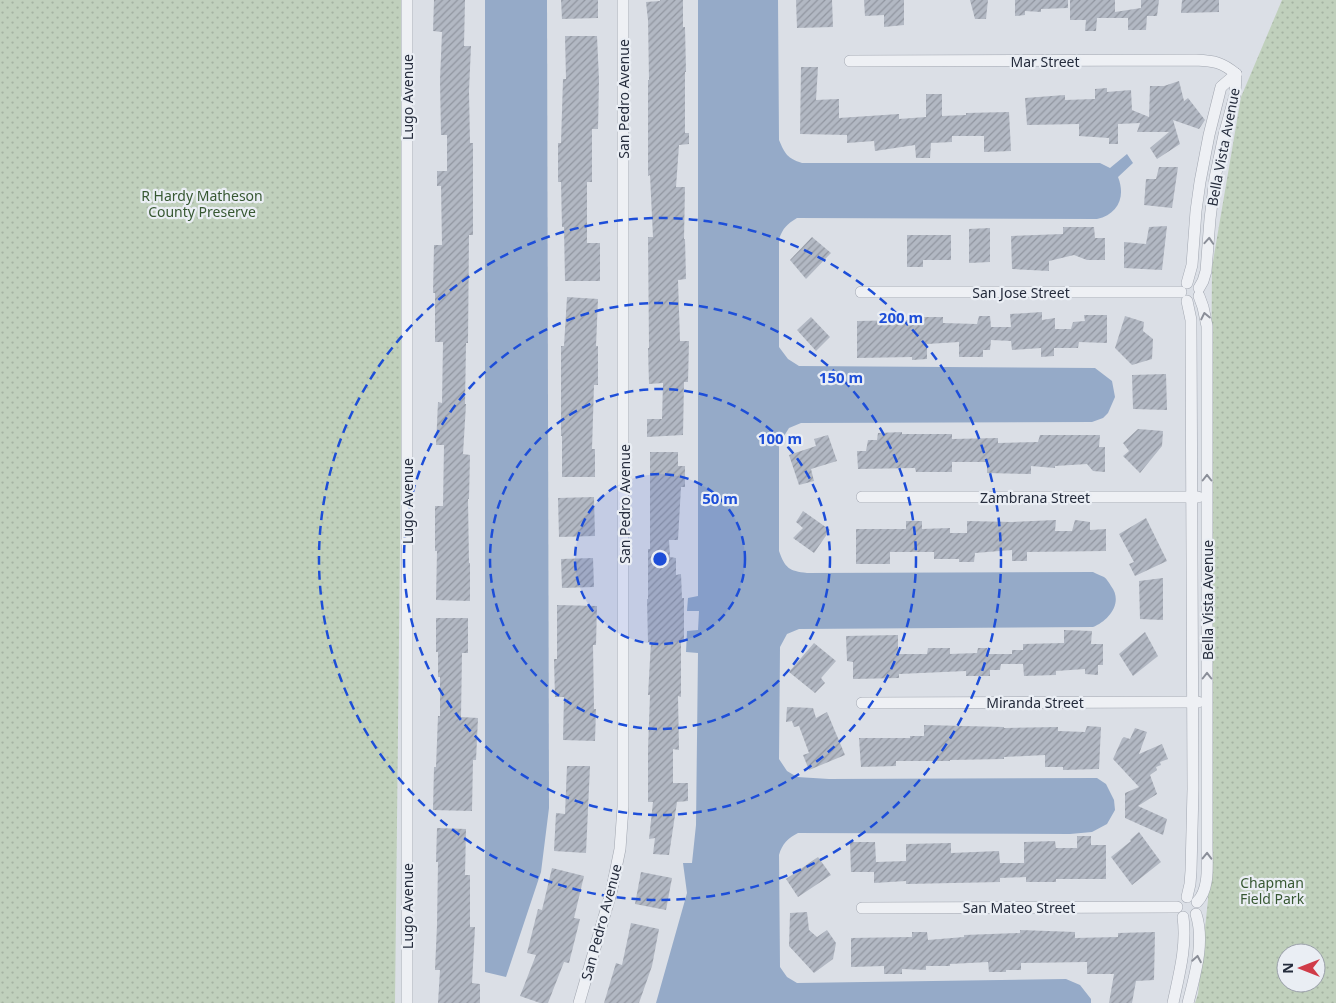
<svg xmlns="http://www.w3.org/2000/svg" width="1336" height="1003" viewBox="0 0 1336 1003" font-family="'Noto Sans',sans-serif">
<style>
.park{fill:url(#park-dots);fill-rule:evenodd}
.water{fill:#95aac8}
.building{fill:url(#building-hatch)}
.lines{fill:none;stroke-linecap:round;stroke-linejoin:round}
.street-casing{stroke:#a1a6b0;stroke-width:12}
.street{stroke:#eef0f4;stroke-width:11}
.oneway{stroke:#8a8e98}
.ring{fill:none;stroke:#1d4ed8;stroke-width:2.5;stroke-dasharray:9 6}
.labels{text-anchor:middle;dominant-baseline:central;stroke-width:4.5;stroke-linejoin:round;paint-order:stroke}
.street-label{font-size:14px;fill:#252c3c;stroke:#eaeef4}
.park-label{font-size:14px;fill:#375832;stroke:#eaeef4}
.centre{fill:#1d4ed8;stroke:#eaeef4;stroke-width:2.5}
.ring-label{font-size:15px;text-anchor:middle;font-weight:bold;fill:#1d4ed8;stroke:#eaeef4;stroke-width:4.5;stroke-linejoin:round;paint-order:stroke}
</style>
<defs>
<pattern id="park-dots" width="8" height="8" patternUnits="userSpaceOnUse" patternTransform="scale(1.25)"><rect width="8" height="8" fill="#c0d0bc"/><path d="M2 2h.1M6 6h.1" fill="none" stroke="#a5b3a2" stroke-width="1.8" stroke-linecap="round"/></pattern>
<pattern id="building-hatch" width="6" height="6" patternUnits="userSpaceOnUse" patternTransform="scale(1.25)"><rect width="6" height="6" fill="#b2b8c3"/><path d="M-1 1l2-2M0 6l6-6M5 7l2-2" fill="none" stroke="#9196a0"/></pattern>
</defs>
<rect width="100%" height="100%" fill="#dbdfe6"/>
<g class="park">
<polygon points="0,0 406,0 395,1003 0,1003"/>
<path d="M1282,0H1336V1003H1195L1198,994L1208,900L1212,267L1241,97ZM1286,953H1316V983H1286Z"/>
</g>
<g class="water">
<polygon points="485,0 547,0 549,808 541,872 506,977 485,972"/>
<path d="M698,0H778L779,140C785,154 787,158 802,163H1100L1110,168L1127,154L1133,163L1118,177C1126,197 1118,214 1097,219L797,218C787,224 783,228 779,239V347L788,359L799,366L1095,368L1112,381L1115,397L1108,413L1103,418L1092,422L801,423L789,428L779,444V551C785,568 789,571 807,573L1093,572C1096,574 1100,575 1104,577C1107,579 1109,583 1111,586C1124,603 1108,621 1093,627L799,629L787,634L780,647L779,759L787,771L797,777L829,779L1097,778L1106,784L1114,800L1115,810L1107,824L1092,832L1070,834L798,833C788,838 782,844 779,855L780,967L787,977L797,983L1066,979L1080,985L1091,999V1003H656L687,893L683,863H692L696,825L698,653L686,652L687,631L698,630L699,611H687L688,598L698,596Z"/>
</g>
<g class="building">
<polygon points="434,0 465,0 464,46 471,46 469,91 470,143 473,143 473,235 469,235 468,343 466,343 465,404 466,404 463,454 470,455 469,499 468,499 469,563 470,563 470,601 436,600 437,551 435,551 435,506 443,506 444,445 436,445 438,402 442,403 443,342 435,342 435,293 433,293 434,245 442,245 441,186 437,186 437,171 447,171 447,135 441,135 440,80 442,32 433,31"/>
<polygon points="561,0 598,0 598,18 562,19"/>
<polygon points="660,0 683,0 683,27 685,27 686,72 685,72 685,133 689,133 689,144 679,145 676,187 685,187 684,239 685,239 686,279 678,280 680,341 689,341 688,382 684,382 683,435 647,437 647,419 662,419 663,383 649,384 648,348 649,348 648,237 653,237 650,175 648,176 648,80 649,80 648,20 646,2 660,1"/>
<polygon points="796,0 832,0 833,27 797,28"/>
<polygon points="864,0 904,0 904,25 884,27 884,15 865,16"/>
<polygon points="970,0 988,0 986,19 975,19"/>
<polygon points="1015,0 1068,0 1068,8 1041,9 1041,12 1025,11 1025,15 1015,16"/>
<polygon points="1070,0 1115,0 1115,12 1141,8 1141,0 1159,0 1157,16 1147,16 1146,30 1128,30 1128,18 1097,18 1096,31 1085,31 1086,20 1070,20"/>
<polygon points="1182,0 1219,0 1219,12 1181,13"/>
<polygon points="565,36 597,36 599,80 598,129 592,129 592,182 587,182 587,243 600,243 600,281 565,281 564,227 562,227 561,182 558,182 558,143 561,143 563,79 566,79"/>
<polygon points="801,67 818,67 816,100 839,99 839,118 899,114 899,119 926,117 926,94 942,94 942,116 966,115 966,113 1009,112 1011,151 984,152 984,136 952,136 952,142 931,143 930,158 916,158 915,145 875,151 874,141 847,143 847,135 800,134"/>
<polygon points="1179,81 1184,101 1188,98 1205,120 1199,129 1173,120 1180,144 1157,159 1150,148 1169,132 1137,132 1140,123 1118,124 1118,144 1109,144 1109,138 1079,136 1079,124 1027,125 1025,98 1065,95 1065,100 1095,99 1095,89 1107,88 1107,92 1131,90 1132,110 1149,117 1150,86 1164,86"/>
<polygon points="1159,167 1178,167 1172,208 1144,205 1146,179 1156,179"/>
<polygon points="1167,226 1162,270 1124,268 1124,242 1146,244 1149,227"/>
<polygon points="1063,227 1094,227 1095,238 1105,238 1105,260 1087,260 1074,255 1049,261 1049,271 1012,269 1011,236 1063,234"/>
<polygon points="990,228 990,262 969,263 969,229"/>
<polygon points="907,235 951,235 951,260 923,260 923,267 907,267"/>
<polygon points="812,237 831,253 806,279 790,260"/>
<polygon points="567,297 598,299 596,346 598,346 598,385 594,385 592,449 595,449 595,477 562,477 562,436 561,436 561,346 564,346"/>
<polygon points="1042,312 1042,320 1055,318 1055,329 1071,329 1073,322 1085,321 1084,315 1107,315 1107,343 1079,342 1078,348 1054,348 1054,356 1041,357 1041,348 1012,350 1011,341 991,340 990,350 983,350 983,357 959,357 959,342 927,344 927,359 912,360 912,357 857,358 857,321 911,320 911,317 943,317 943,323 977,324 979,316 990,316 991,327 1011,327 1010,314"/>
<polygon points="1125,316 1144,322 1143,331 1153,339 1152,359 1132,365 1115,348"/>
<polygon points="811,317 830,337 816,351 797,330"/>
<polygon points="1166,374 1167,410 1133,409 1132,375"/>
<polygon points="1138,429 1163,431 1162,446 1140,473 1123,456 1129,451 1123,443"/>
<polygon points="902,432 902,434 952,434 952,439 998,438 998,443 1038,442 1040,435 1100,435 1099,447 1105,447 1105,472 1093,471 1087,464 1055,466 1055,468 1031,466 1031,474 987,473 987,462 952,462 952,472 916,472 915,468 858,469 857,451 866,451 868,440 877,440 878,433"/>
<polygon points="828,435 837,461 811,469 814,481 799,485 789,455 816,446 814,439"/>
<polygon points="650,452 678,452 678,466 685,466 685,487 681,487 678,540 669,540 670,557 676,558 676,575 681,574 682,598 684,598 684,640 681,640 681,697 678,696 679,750 673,749 673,783 688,783 688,801 677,802 669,855 653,854 655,838 649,839 653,802 648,802 648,749 650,695 648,695 651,642 648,642 647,599 648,599 648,549 650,549"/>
<polygon points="594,497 595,536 559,537 558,498"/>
<polygon points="803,511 830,530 814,553 793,538 803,528 796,522"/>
<polygon points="1146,518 1167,561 1135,576 1129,564 1134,562 1119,534"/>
<polygon points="1056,520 1055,531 1072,531 1075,520 1090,522 1090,530 1106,529 1106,551 1027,552 1027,561 1012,561 1012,550 975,553 974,562 959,562 959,559 934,559 934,552 890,552 890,564 856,564 856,529 906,529 906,521 922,521 922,529 950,528 950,533 967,533 967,521 1012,522"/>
<polygon points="593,558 594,587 562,588 561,559"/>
<polygon points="1163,578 1163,620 1140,619 1139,581"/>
<polygon points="557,605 597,606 596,645 593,645 594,709 596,709 595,741 563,740 564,697 555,697 554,659 557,659"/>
<polygon points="436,618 468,618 468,653 462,653 461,717 478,718 476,760 473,760 472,811 433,810 434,767 436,767 438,716 440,716 440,677 438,677 438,652 436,652"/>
<polygon points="1064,630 1092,631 1091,644 1103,644 1103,665 1098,665 1098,675 1085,674 1085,669 1056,671 1056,675 1024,676 1023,664 1001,664 1000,670 990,670 990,676 966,676 966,671 899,674 899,678 853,679 853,662 847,661 846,636 898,635 898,654 927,654 928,648 950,648 950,654 977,653 978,648 987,648 987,654 1012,654 1012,650 1023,650 1023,644 1064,643"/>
<polygon points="1145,632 1158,656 1133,676 1119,654"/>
<polygon points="814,643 836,661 821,678 825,683 815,693 789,672"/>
<polygon points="787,707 813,708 816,718 827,712 845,755 809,770 803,755 809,753 799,726 794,727 792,721 786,722"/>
<polygon points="924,725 1004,727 1004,728 1058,727 1058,731 1085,732 1087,726 1101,727 1099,769 1063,770 1063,767 1045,767 1045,755 1004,757 1004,759 950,760 950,761 896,761 896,766 861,767 859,738 910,738 910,736 924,736"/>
<polygon points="1135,728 1147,732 1139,754 1162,744 1168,759 1160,762 1161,765 1156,767 1157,770 1150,775 1157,794 1138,806 1167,819 1163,835 1125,818 1125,793 1139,787 1113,759 1122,739 1124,737 1130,739"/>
<polygon points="567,766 590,766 586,853 554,851 556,813 565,814"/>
<polygon points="437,828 466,829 465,875 470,875 470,927 475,927 472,983 480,984 480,1003 438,1003 440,970 435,970 437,925 438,862 436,862"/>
<polygon points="1139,832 1161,862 1132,885 1111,857 1131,841 1130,840"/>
<polygon points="1077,836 1091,836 1091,845 1106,845 1106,879 1056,879 1056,882 1026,882 1026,877 1000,878 1000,882 906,884 906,881 874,883 874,872 851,872 850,842 875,842 876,862 906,861 906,844 951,843 951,853 999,851 1000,863 1024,863 1024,842 1055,841 1056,848 1077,848"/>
<polygon points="818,857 831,875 798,897 786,879"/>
<polygon points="552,868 584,876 574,918 580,919 569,963 564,962 548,1003 540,1003 520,996 536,955 527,953 538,909 542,910"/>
<polygon points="641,872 672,878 666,910 635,904"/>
<polygon points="807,912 809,930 817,937 827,930 836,943 833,959 814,973 789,946 790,913"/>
<polygon points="631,923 659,929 652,966 639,1003 604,1003 616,963 622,965"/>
<polygon points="1020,930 1075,932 1075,938 1118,937 1118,933 1155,932 1154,980 1136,981 1132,1003 1109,1003 1114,974 1087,974 1087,962 1021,963 1021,970 1006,970 1006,972 989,972 988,962 950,964 950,966 926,966 926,970 902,969 902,974 884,974 884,966 851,967 851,938 912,937 912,932 927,932 928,940 964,937 964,935 1020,933"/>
</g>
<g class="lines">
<g class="street-casing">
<g id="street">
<polyline points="407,0 407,1003"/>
<path d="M850,61L1196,60C1214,61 1222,62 1236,74"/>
<polyline points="1187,283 1192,265 1196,211 1200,182 1209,135 1221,87 1236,74"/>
<polyline points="1199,288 1203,281 1206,271 1210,219 1215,178 1224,135 1235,95 1236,74"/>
<polyline points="861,292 1181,292"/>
<polyline points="1187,301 1191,320 1191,329 1193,789 1191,871 1190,884 1187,897"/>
<polyline points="862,497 1198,497"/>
<polyline points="862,703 1198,702"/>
<path d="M1197,902C1210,889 1207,864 1207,847V326L1203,307L1199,296"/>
<polyline points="862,908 1177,907"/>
<polyline points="579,1003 611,893 620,849 623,807 623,0"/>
<path d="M1173,1003C1179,975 1187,946 1183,917"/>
<path d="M1188,1003C1195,975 1205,942 1196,914"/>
</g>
</g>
<use href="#street" class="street"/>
</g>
<defs><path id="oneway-chevron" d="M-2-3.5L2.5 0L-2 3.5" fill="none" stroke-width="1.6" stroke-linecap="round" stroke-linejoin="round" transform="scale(1.25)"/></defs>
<g class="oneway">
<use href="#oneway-chevron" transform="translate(1209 241) rotate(-86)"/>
<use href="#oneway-chevron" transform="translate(1205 316) rotate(-102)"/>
<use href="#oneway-chevron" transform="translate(1207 478) rotate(-90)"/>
<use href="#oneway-chevron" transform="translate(1207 676) rotate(-90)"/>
<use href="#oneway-chevron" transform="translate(1207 856) rotate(-89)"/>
<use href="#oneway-chevron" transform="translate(1197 959) rotate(-80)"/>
</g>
<circle cx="660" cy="559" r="85" fill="#1d4ed8" fill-opacity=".12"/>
<g class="ring">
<circle cx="660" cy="559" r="85"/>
<circle cx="660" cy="559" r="170"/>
<circle cx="660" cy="559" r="256"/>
<circle cx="660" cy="559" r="341"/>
</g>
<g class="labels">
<g class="street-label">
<text x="1045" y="61">Mar Street</text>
<text transform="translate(407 97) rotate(-90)">Lugo Avenue</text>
<text transform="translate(623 99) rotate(-90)">San Pedro Avenue</text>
<text transform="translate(1223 147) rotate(-79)">Bella Vista Avenue</text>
<text x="1021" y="292">San Jose Street</text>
<text x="1035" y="497">Zambrana Street</text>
<text transform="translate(407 501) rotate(-90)">Lugo Avenue</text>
<text transform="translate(624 504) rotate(-90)">San Pedro Avenue</text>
<text transform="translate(1207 600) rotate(-90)">Bella Vista Avenue</text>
<text x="1035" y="702">Miranda Street</text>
<text transform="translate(407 906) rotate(-90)">Lugo Avenue</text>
<text x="1019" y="907">San Mateo Street</text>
<text transform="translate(601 922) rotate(-75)">San Pedro Avenue</text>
</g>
<g class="park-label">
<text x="202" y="195">R Hardy Matheson<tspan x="202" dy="16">County Preserve</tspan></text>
<text x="1272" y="882">Chapman<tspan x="1272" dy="16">Field Park</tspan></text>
</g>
</g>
<circle cx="660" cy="559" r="8" class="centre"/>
<g class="ring-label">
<text x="901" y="323">200 m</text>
<text x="841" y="383">150 m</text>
<text x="780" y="444">100 m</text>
<text x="720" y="504">50 m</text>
</g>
<g transform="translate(1301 968) rotate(270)"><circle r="24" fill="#eaeef4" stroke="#9ba0aa"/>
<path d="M0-4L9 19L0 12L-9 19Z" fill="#d03b48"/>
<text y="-8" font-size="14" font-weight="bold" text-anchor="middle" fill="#252c3c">N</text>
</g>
</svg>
